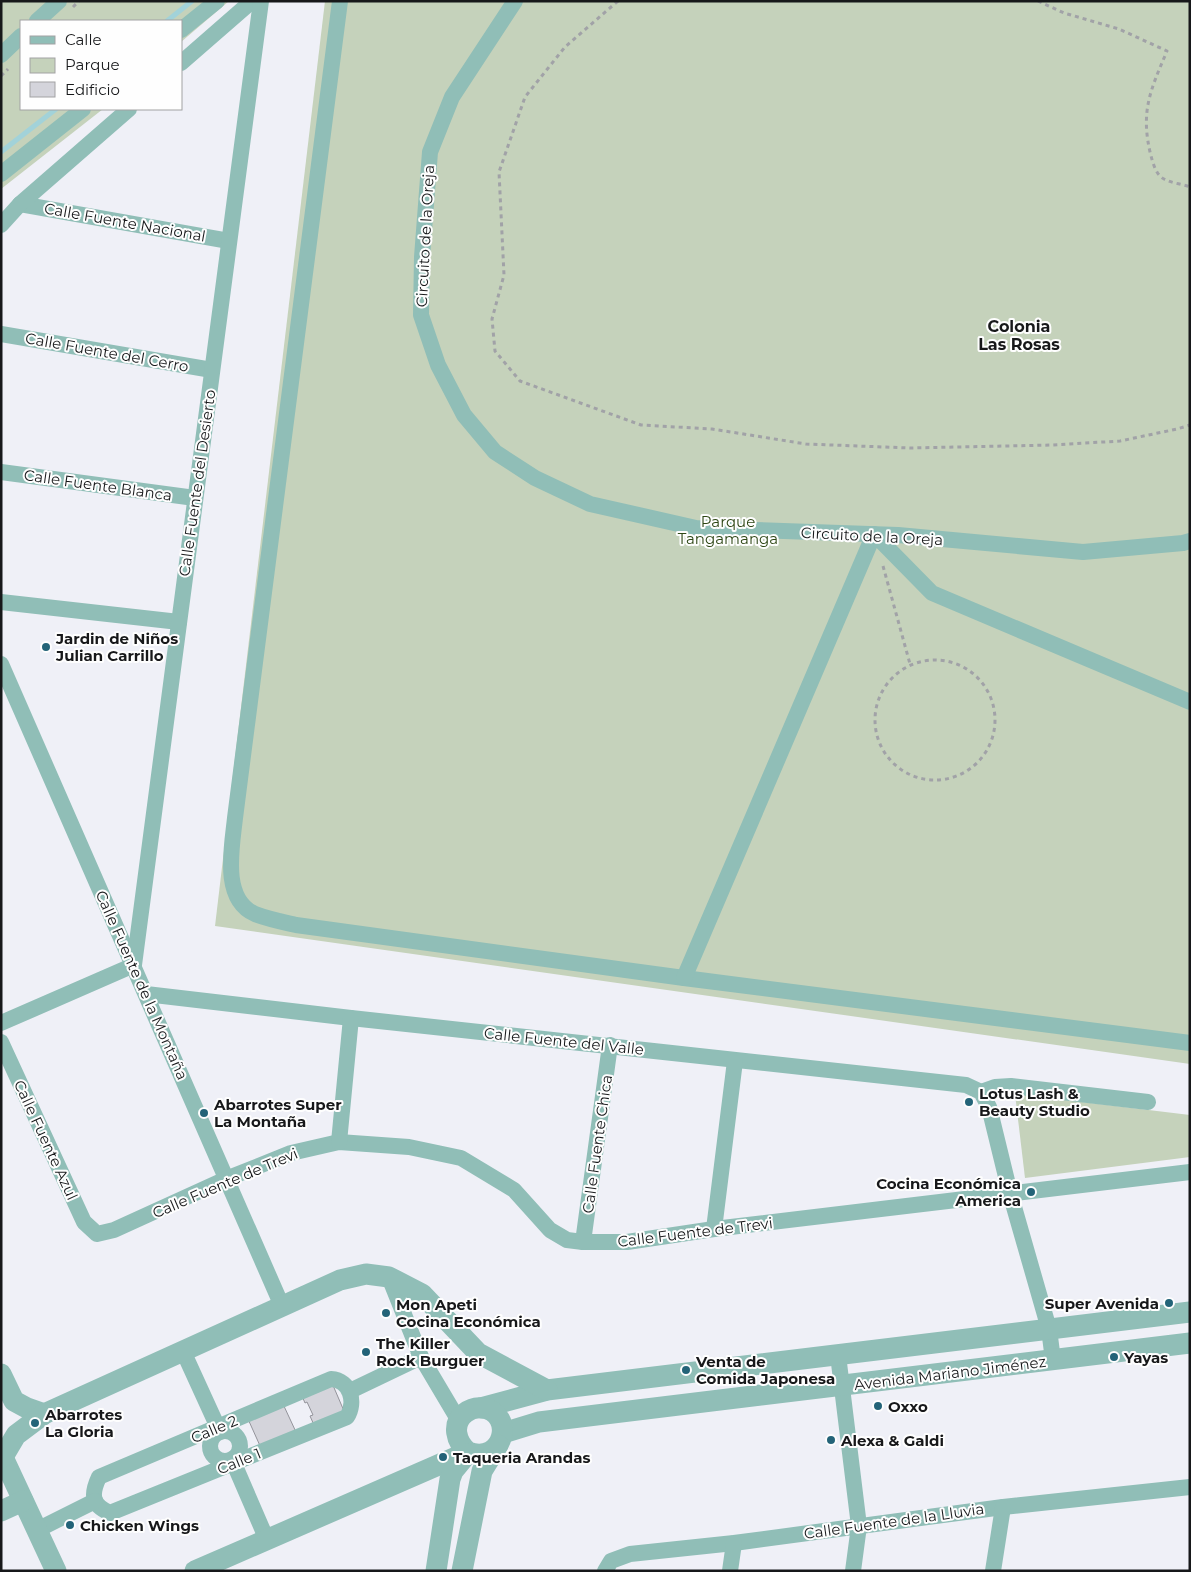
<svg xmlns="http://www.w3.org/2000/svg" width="1191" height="1572" viewBox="0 0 1191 1572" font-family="Montserrat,sans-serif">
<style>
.green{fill:#c5d2bb}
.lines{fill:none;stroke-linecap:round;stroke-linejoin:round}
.stream{stroke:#a2d2d9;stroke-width:5}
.building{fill:#d4d4db;stroke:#94949b}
.path{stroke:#a1a2a7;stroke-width:3;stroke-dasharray:4 4;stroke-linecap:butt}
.minor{stroke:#90beb7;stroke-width:16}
.tertiary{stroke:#90beb7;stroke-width:21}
.poi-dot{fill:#236378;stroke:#fefefe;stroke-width:2}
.labels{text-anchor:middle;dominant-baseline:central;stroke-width:4;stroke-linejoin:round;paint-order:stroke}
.street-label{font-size:15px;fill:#17181a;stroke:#fefefe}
.park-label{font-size:15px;fill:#2d4614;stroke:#fefefe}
.poi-label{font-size:15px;font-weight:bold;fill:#17181a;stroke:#fefefe;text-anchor:start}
.neighbourhood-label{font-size:16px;font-weight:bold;fill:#17181a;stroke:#fefefe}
</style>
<rect width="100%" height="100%" fill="#eff0f7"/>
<g class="green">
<polygon points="1,1 229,1 181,42 181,21 21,21 21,109 103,109 1,189"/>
<polygon points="325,1 1190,1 1190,1064 215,926"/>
<polygon points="1015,1094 1190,1115 1190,1157 1025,1178"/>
</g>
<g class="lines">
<g class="stream">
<polyline points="167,21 192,1"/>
<polyline points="1,152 56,109"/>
</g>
</g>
<g class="building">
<polygon points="332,1383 344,1411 314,1425 310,1416 313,1415 307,1402 305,1403 302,1396"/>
<polygon points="283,1404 296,1432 261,1448 248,1419"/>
</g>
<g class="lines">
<g class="path">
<polyline points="618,1 565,47 525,97 499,172 504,275 492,319 495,351 520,381 641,425 712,429 806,444 910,448 1053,445 1120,441 1177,429 1190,425"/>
<path d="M1038,1L1064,13L1119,29L1167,51C1150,91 1140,112 1151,156C1153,163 1156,175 1164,179C1171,183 1182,184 1190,187"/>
<polyline points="73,7 79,1"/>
<polyline points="1,76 8,69"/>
<polyline points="883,566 910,664"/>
<circle cx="935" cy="720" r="60"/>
</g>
<g class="minor">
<path d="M340,1L235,818C232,847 221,899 255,914C268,919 283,922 296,925L684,978L1190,1043"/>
<polyline points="515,1 452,97 430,152 422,257 421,315 438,365 464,415 495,452 535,478 590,504 696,528 898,535 1083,552 1183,543 1190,541"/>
<polyline points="37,21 59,1"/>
<polyline points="181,30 217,1"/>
<polyline points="1,55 21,36"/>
<polyline points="181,63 252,1"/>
<polyline points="1,174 83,109"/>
<polyline points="20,204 229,241"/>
<polyline points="1,225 20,204 129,109"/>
<polyline points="1,334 212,370"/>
<polyline points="1,472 195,498"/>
<polyline points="1,602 179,622"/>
<polyline points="1,664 282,1306"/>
<polyline points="684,978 874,534 932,593 1190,702"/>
<polyline points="146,994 351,1018 966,1085 981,1092 989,1107 1010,1193 1049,1329 1053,1360"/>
<polyline points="1,1023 134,965 261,1"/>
<polyline points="1,1042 84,1222 97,1234 114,1230 226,1179 291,1153 339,1142 409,1147 461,1158 514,1190 550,1230 567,1240 583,1242 627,1242 714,1229 1190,1172"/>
<polyline points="981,1092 995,1087 1011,1086 1148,1102"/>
<polyline points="339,1142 351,1018"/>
<polyline points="714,1229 735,1061"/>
<polyline points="583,1242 610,1045"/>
<polyline points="389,1277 421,1357 459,1421"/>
<polyline points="183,1351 220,1432"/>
<polyline points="838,1355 859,1526 853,1571"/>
<path d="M331,1379C351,1380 356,1403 347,1417L110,1513C91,1505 91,1494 99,1477Z"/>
<polyline points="350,1391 421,1357"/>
<circle cx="225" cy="1446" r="15"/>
<polyline points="232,1459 267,1540"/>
<polyline points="37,1530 95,1501"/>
<polyline points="605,1571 611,1561 630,1554 734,1543 1003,1507 1190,1487"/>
<polyline points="730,1571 734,1543"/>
<polyline points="993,1571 1003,1507"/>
</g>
<g class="tertiary">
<polyline points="1,1374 14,1401 27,1408 44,1414"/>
<polyline points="481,1408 547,1390 1190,1312"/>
<polyline points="503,1433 539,1422 1190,1343"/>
<polyline points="1,1453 56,1571"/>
<polyline points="3,1457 16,1435 44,1414 340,1280 366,1274 389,1277 422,1294 478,1353 547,1390"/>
<polyline points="1,1511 23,1501"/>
<path d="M195,1571L468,1452C504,1465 516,1414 483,1408C477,1407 470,1409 465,1413C451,1424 456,1442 468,1452"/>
<polyline points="436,1571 450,1479 453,1471 467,1454"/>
<polyline points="462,1571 482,1471 498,1445"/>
</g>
</g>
<g class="poi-dot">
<circle cx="46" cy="647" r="5"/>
<circle cx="969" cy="1102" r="5"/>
<circle cx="204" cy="1113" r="5"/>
<circle cx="1031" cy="1192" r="5"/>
<circle cx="1169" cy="1303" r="5"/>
<circle cx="386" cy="1313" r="5"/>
<circle cx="366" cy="1352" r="5"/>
<circle cx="1114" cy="1357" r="5"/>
<circle cx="686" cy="1370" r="5"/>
<circle cx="878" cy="1406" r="5"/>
<circle cx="35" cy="1423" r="5"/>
<circle cx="831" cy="1440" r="5"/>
<circle cx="443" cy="1457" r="5"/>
<circle cx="70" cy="1525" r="5"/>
</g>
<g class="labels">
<g class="street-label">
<text transform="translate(125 222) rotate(10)">Calle Fuente Nacional</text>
<text transform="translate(425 236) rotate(-87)">Circuito de la Oreja</text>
<text transform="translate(107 352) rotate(10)">Calle Fuente del Cerro</text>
<text transform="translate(197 483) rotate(-82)">Calle Fuente del Desierto</text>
<text transform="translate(98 485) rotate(8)">Calle Fuente Blanca</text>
<text transform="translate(872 536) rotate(3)">Circuito de la Oreja</text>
<text transform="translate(142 985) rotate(66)">Calle Fuente de la Montaña</text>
<text transform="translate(564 1041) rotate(6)">Calle Fuente del Valle</text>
<text transform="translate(46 1140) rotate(65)">Calle Fuente Azul</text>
<text transform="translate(597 1144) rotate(-82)">Calle Fuente Chica</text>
<text transform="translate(225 1183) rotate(-23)">Calle Fuente de Trevi</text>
<text transform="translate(695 1232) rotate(-7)">Calle Fuente de Trevi</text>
<text transform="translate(950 1373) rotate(-7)">Avenida Mariano Jiménez</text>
<text transform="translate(214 1429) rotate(-23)">Calle 2</text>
<text transform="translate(239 1461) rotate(-22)">Calle 1</text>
<text transform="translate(894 1521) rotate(-8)">Calle Fuente de la Lluvia</text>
</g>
<g class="park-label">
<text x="728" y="521">Parque<tspan x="728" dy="17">Tangamanga</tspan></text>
</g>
<g class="poi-label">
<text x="56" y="638">Jardin de Niños<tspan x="56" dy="17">Julian Carrillo</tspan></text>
<text x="979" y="1093">Lotus Lash &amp;<tspan x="979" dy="17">Beauty Studio</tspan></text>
<text x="214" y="1104">Abarrotes Super<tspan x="214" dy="17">La Montaña</tspan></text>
<text x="1021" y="1183" text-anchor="end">Cocina Económica<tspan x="1021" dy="17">America</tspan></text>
<text x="1159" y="1303" text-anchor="end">Super Avenida</text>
<text x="396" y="1304">Mon Apeti<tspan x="396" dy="17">Cocina Económica</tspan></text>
<text x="376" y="1343">The Killer<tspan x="376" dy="17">Rock Burguer</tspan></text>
<text x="1124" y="1357">Yayas</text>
<text x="696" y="1361">Venta de<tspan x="696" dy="17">Comida Japonesa</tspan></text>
<text x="888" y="1406">Oxxo</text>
<text x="45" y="1414">Abarrotes<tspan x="45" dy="17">La Gloria</tspan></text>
<text x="841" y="1440">Alexa &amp; Galdi</text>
<text x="453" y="1457">Taqueria Arandas</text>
<text x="80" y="1525">Chicken Wings</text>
</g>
<g class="neighbourhood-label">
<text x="1019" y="326">Colonia<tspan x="1019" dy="18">Las Rosas</tspan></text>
</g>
</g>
<rect width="1191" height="1572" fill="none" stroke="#17181a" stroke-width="5"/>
<rect x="20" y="20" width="162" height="90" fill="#fefefe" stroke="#a2a2a3"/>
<rect x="30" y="36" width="25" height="8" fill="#90beb7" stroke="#a2a2a3"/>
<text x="65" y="45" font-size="15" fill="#17181a">Calle</text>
<rect x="30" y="58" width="25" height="15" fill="#c5d2bb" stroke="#a2a2a3"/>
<text x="65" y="70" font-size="15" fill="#17181a">Parque</text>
<rect x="30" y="82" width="25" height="15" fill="#d4d4db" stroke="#a2a2a3"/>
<text x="65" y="95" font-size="15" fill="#17181a">Edificio</text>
</svg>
